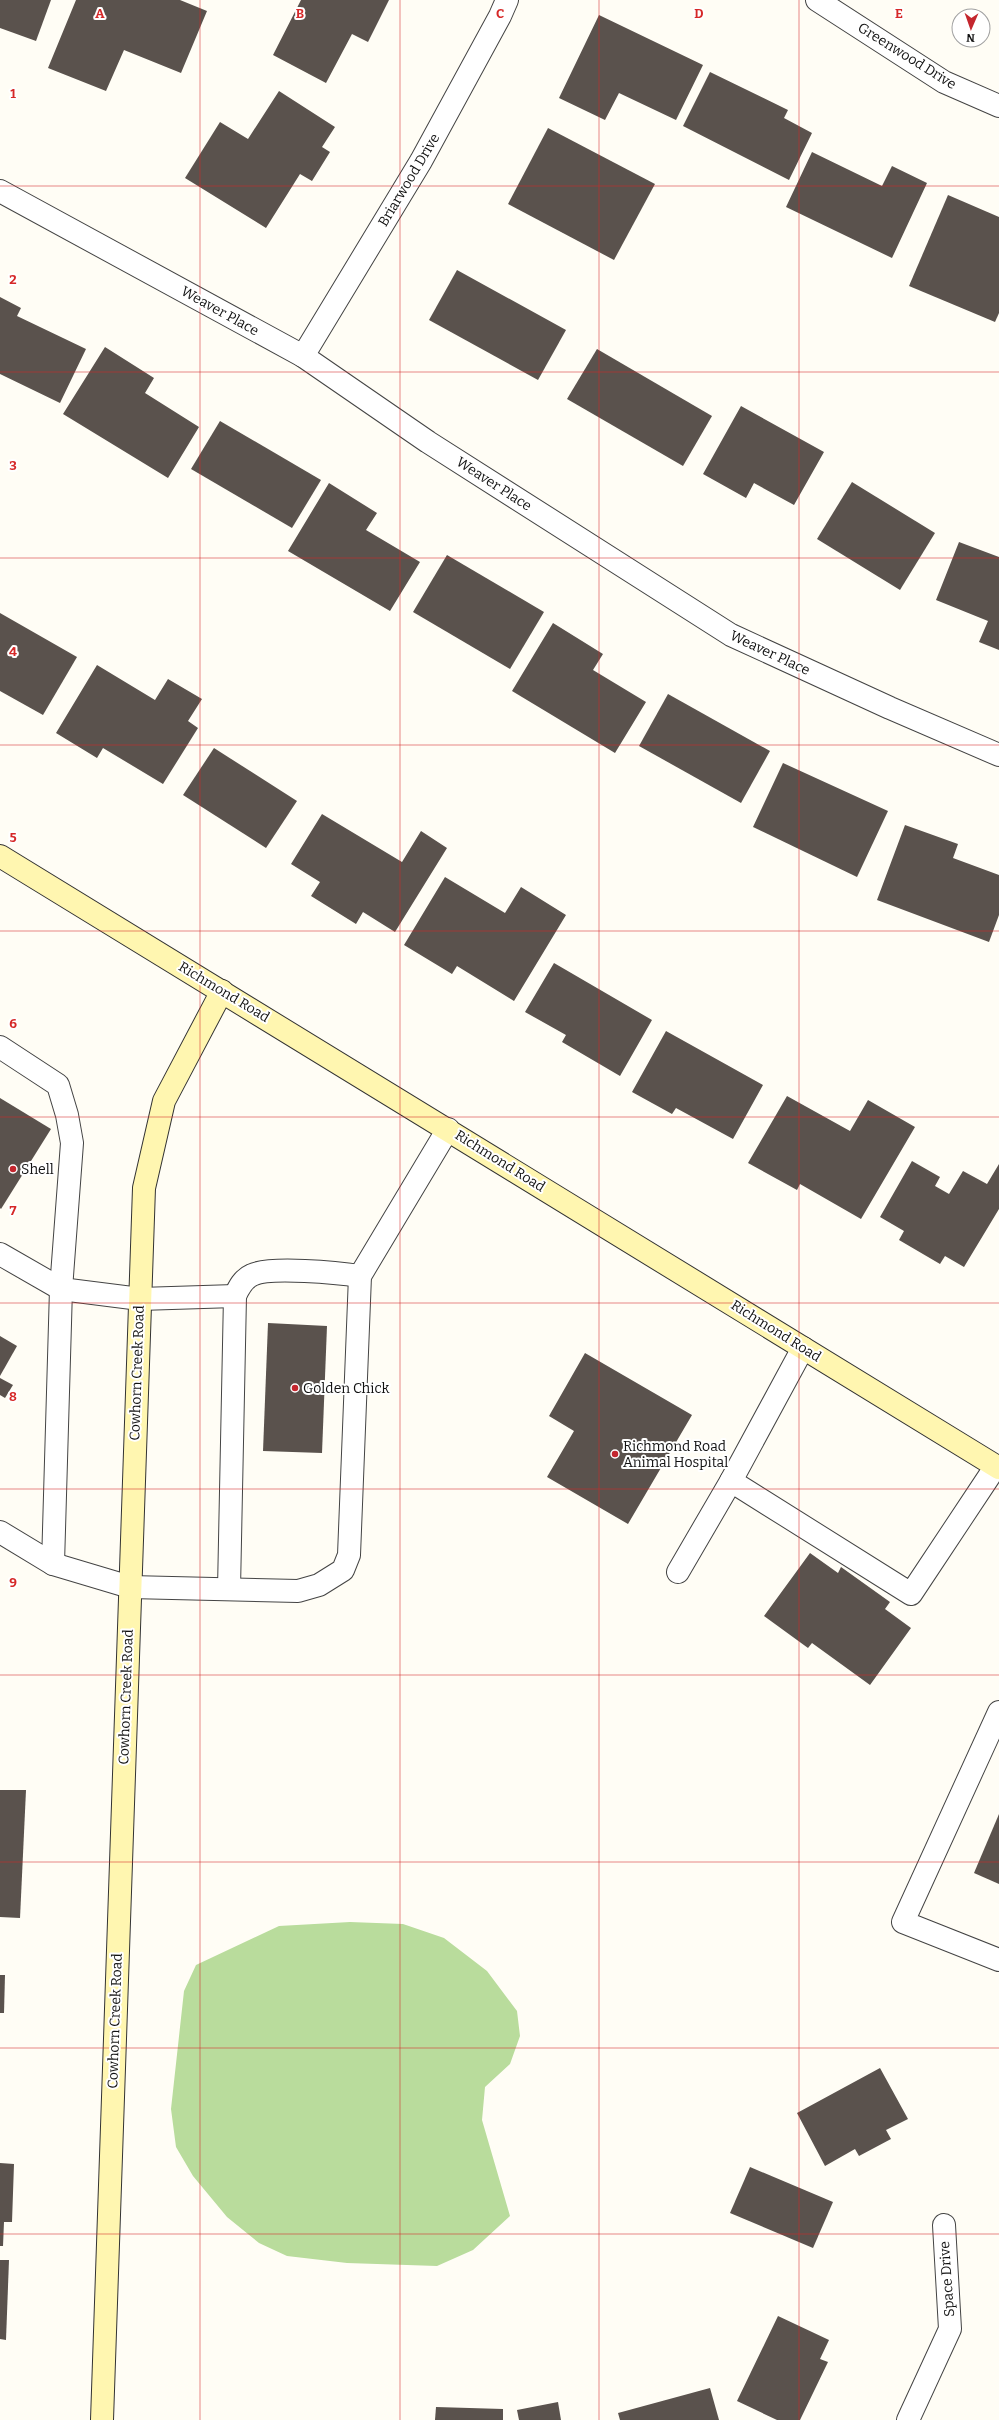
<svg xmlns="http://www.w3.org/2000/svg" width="999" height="2420" viewBox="0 0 999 2420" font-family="Bitter,serif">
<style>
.forest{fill:#b9dc9c}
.building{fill:#5a524d}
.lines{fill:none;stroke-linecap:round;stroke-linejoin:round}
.lane-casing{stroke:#444;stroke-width:24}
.street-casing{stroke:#444;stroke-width:24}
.secondary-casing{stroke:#333;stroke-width:24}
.lane{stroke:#fff;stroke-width:22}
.street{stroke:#fff;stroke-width:22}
.secondary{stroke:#fff6b0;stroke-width:22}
.grid{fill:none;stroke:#d62828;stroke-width:1;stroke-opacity:0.55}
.poi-dot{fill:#c4262e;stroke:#fff;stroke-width:1.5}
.labels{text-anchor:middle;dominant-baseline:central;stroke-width:4;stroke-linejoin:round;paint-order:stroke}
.street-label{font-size:14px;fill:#111;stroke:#fff}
.poi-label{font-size:14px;fill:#111;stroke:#fff;text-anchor:start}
.grid-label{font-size:13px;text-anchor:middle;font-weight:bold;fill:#d62828;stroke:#fff;stroke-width:4;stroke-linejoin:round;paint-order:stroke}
</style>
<rect width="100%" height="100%" fill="#fffdf5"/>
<polygon class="forest" points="350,1922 403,1924 444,1938 487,1971 517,2011 520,2036 510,2064 485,2087 482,2120 510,2216 473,2250 437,2266 347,2263 287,2256 259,2243 227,2217 193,2176 176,2147 171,2109 184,1991 196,1965 279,1926"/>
<g class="building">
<polygon points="0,0 51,0 36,41 0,28"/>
<polygon points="76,0 180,0 207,11 181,73 124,50 106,91 48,68"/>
<polygon points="301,0 389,0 368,42 352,34 326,83 273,55"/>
<polygon points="599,15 703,65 676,120 619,93 605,120 559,98"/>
<polygon points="710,72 788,110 784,118 812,133 789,180 683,126"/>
<polygon points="279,91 335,127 322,147 330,152 312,181 300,174 266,228 185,178 220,122 248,139"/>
<polygon points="548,128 655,184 614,260 508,204"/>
<polygon points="812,152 882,186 892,166 927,183 892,258 786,207"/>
<polygon points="948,195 999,217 999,313 995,322 909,286"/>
<polygon points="457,270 566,330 538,380 429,320"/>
<polygon points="0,297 21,308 17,316 86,349 60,403 0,374"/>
<polygon points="105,347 154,378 145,393 199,427 168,478 63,414"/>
<polygon points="597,349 712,416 683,466 567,399"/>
<polygon points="741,406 824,452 794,505 754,483 746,498 703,474"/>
<polygon points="220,421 321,480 292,528 191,469"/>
<polygon points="852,482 935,533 900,590 817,539"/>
<polygon points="329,483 377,513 366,530 420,562 390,611 288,551"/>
<polygon points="959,542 999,557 999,650 979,642 988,621 936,600"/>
<polygon points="447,555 544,612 510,669 413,612"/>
<polygon points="0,613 77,657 43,715 0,691"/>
<polygon points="553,623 603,654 593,670 646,702 615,753 512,691"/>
<polygon points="97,665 155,700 168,679 202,699 188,721 198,728 163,784 103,748 97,758 56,733"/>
<polygon points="668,694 770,751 741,803 639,746"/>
<polygon points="214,748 297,801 266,848 183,795"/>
<polygon points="783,763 888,811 857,877 753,827"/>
<polygon points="322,814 402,862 421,831 447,848 395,932 363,912 356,924 311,896 320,882 291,864"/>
<polygon points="905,825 958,844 953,858 999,875 999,915 989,942 877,900"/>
<polygon points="445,877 505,913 521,887 566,915 514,1001 457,966 452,974 404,945"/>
<polygon points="554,963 652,1020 620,1076 562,1042 566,1035 525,1012"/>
<polygon points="666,1031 763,1085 733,1139 676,1108 672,1114 632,1092"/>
<polygon points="787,1096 850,1131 868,1100 915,1127 861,1219 800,1184 797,1190 748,1163"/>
<polygon points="0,1098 51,1129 1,1209 0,1208"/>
<polygon points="912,1161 940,1177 935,1186 949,1194 963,1171 987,1184 999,1164 999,1209 964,1267 945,1256 940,1264 899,1240 904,1231 880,1217"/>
<polygon points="268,1323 327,1326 322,1453 263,1451"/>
<polygon points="0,1336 17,1346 0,1376"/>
<polygon points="585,1353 692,1415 628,1524 547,1477 574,1431 549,1416"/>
<polygon points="0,1378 13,1385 5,1398 0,1395"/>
<polygon points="810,1553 838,1573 841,1567 890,1602 885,1609 911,1628 870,1685 812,1643 808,1648 764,1616"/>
<polygon points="0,1790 26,1790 20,1918 0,1917"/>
<polygon points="999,1814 999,1884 974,1873"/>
<polygon points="0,1975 5,1975 4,2013 0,2013"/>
<polygon points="880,2068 908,2119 886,2130 891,2139 859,2156 855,2149 825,2166 797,2113"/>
<polygon points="0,2163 14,2164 12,2222 4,2222 3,2246 0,2246"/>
<polygon points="750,2167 833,2202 813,2248 730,2213"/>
<polygon points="0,2260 9,2260 6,2340 0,2339"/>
<polygon points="778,2316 829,2340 820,2359 828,2362 800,2420 777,2420 737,2401"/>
<polygon points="710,2388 719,2420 620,2420 618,2413"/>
<polygon points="558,2402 561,2420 519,2420 517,2410"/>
<polygon points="436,2407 503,2409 503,2420 435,2420"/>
</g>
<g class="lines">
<g class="lane-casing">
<g id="lane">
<polyline points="0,1047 58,1085 67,1115 72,1143 61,1289 53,1564"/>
<polyline points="0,1254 61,1289 140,1299 235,1296"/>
<polyline points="803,1348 731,1481 911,1594 996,1466"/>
<polyline points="0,1532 53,1564 130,1587 298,1591 319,1585 343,1570 349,1555 360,1276 448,1129"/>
<polyline points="678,1572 731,1481"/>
<path d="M229,1589L235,1296C239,1287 243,1279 252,1275C269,1266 340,1273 360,1276"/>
<polyline points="999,1712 903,1922 999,1960"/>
</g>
</g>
<g class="street-casing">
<g id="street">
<polyline points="817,0 944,82 999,106"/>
<polyline points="0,191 303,356 428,442 731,635 890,708 999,755"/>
<polyline points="303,356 421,161 500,16 507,0"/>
<polyline points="908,2420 950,2329 944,2225"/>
</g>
</g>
<g class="secondary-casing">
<g id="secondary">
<polyline points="0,856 999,1468"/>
<polyline points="102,2420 144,1188 164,1101 222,991"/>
</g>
</g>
<use href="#lane" class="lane"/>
<use href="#street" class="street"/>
<use href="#secondary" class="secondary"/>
</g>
<path class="grid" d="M200,0V2420M400,0V2420M599,0V2420M799,0V2420M0,186H999M0,372H999M0,558H999M0,745H999M0,931H999M0,1117H999M0,1303H999M0,1489H999M0,1675H999M0,1862H999M0,2048H999M0,2234H999"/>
<g class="poi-dot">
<circle cx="13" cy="1169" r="4"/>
<circle cx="295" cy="1388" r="4"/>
<circle cx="615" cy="1454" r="4"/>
</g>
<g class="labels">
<g class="street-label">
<text transform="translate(907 56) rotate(32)">Greenwood Drive</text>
<text transform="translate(409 180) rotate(-59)">Briarwood Drive</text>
<text transform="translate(220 311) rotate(29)">Weaver Place</text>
<text transform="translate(494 484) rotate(33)">Weaver Place</text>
<text transform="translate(770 653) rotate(25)">Weaver Place</text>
<text transform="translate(224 992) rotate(31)">Richmond Road</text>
<text transform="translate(500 1161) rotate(32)">Richmond Road</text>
<text transform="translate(776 1331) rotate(32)">Richmond Road</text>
<text transform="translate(137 1373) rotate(-88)">Cowhorn Creek Road</text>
<text transform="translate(126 1697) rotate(-88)">Cowhorn Creek Road</text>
<text transform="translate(115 2021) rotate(-88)">Cowhorn Creek Road</text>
<text transform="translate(947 2279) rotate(-94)">Space Drive</text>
</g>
<g class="poi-label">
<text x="21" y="1169">Shell</text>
<text x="303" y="1388">Golden Chick</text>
<text x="623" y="1446">Richmond Road<tspan x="623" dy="16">Animal Hospital</tspan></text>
</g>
</g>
<g class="grid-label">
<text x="100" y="18">A</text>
<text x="300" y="18">B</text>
<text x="500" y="18">C</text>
<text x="699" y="18">D</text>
<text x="899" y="18">E</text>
<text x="13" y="98">1</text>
<text x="13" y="284">2</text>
<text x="13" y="470">3</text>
<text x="13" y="656">4</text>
<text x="13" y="842">5</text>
<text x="13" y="1028">6</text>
<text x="13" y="1215">7</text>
<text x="13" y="1401">8</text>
<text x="13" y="1587">9</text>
</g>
<g transform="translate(971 28) rotate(182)"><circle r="19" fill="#ffffff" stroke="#a0a0a0"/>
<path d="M0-3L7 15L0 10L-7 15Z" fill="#c4262e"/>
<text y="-6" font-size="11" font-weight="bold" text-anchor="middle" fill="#111111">N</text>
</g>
</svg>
